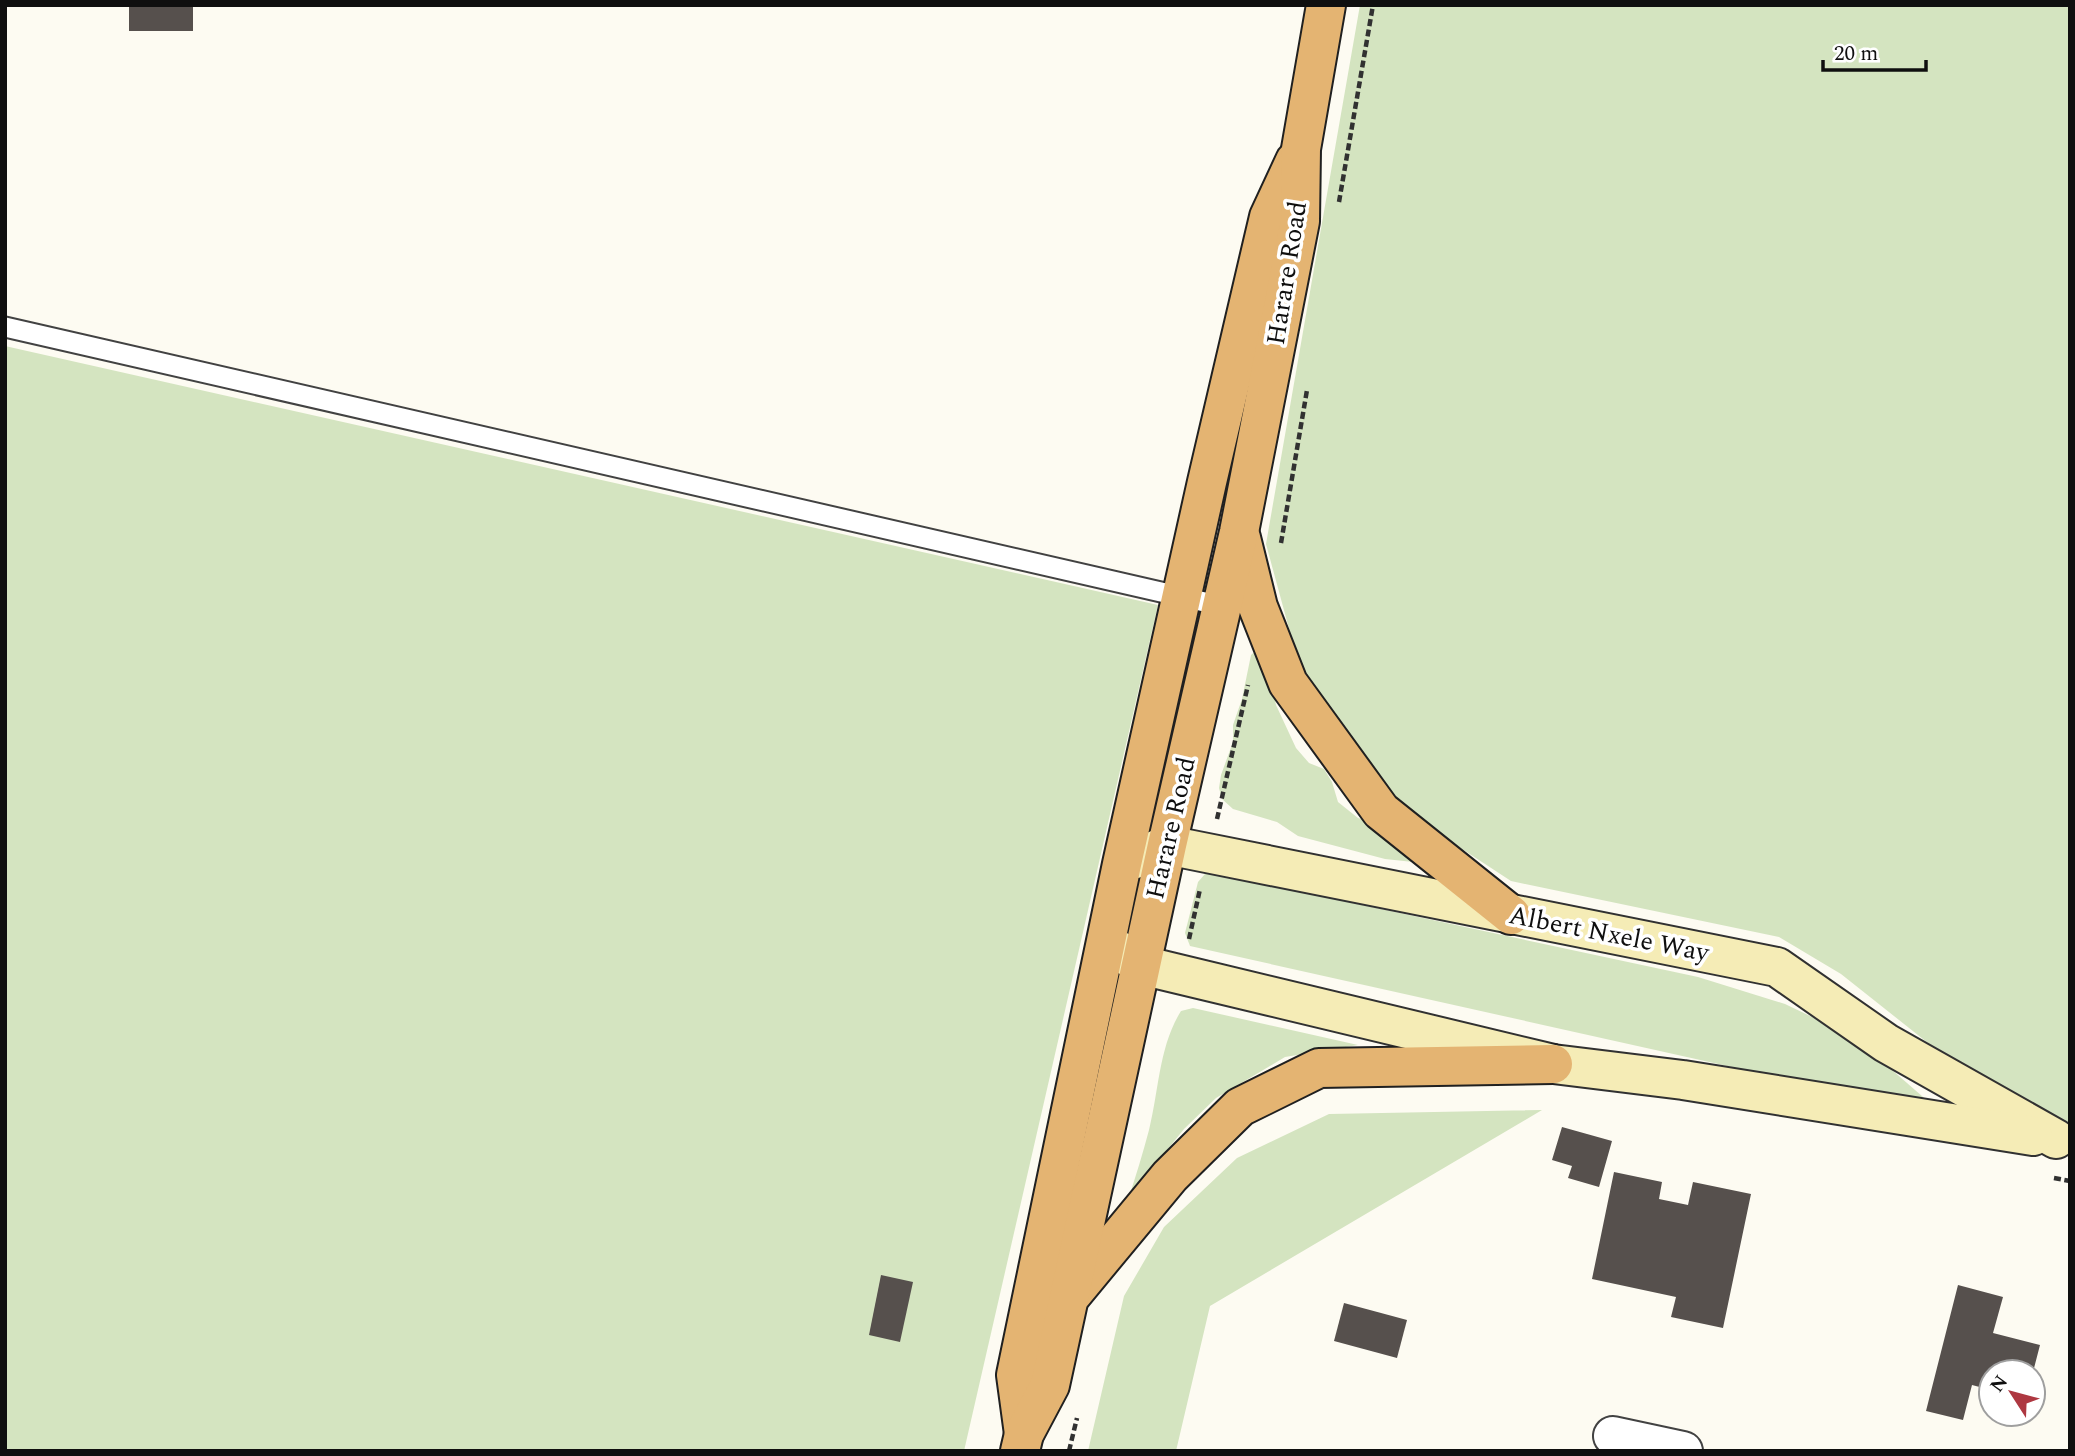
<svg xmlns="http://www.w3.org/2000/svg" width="2075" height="1456" viewBox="0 0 2075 1456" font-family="Spectral,serif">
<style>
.green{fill:#d4e4c0}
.building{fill:#56504d}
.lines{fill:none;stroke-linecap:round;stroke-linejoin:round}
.service-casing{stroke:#424242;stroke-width:23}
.minor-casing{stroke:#424242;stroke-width:42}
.secondary-casing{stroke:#313131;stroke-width:42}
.trunk-casing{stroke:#202020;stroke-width:42}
.path{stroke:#313131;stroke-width:4.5;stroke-dasharray:7 3.5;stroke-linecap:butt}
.service{stroke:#fff;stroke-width:19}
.minor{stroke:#fff;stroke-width:38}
.secondary{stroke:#f5ecb6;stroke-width:38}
.trunk{stroke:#e4b472;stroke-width:38}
.labels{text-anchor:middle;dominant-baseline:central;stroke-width:7;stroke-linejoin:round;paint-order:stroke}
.street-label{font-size:26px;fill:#0f0f0f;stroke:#fff}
</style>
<rect width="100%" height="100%" fill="#fdfbf2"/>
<g class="green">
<polygon points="1360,5 2070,5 2070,1123 2063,1121 1928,1043 1841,974 1779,937 1511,881 1404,811 1300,669 1266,544"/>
<polygon points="5,346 1158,605 964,1451 5,1451"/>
<polygon points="1260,647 1270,676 1276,705 1296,748 1309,763 1324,769 1332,782 1338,802 1358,818 1375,823 1413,862 1385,859 1298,836 1277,822 1233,809 1222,799 1219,788 1221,775 1233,742 1233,725 1242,699 1251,655"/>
<polygon points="1213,873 1698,977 1785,1004 1854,1037 1930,1103 1915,1108 1190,946 1185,933 1198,882 1205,874"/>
<path d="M1193,1008L1358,1045L1285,1057L1216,1098L1184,1129L1129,1197C1136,1175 1143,1153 1149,1130C1159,1090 1159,1046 1181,1011Z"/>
<polygon points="1542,1110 1210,1306 1176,1451 1088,1451 1124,1296 1164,1227 1237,1158 1329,1114"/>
</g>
<g class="building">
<rect x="129" y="5" width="64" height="26"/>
<polygon points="1562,1127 1612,1141 1599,1187 1568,1178 1572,1166 1552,1160"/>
<polygon points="1614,1172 1662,1182 1659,1199 1688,1205 1693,1182 1751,1194 1723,1328 1671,1317 1676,1297 1592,1279"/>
<polygon points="881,1275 913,1282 900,1342 869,1335"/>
<polygon points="1958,1285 2003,1297 1993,1333 2040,1345 2033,1372 1991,1372 1991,1390 1972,1385 1963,1420 1926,1411"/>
<polygon points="1344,1303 1407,1320 1397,1358 1334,1341"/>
</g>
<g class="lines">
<g class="service-casing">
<polyline id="service" points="5,327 1222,606"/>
</g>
<g class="minor-casing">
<polyline id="minor" points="1613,1436 1683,1451"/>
</g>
<g class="secondary-casing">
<g id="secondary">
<polyline points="1135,859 1167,845 1777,967 1886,1043 2056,1139"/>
<polyline points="1115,948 1141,965 1553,1064 1683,1080 2033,1136"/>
</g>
</g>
<g class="trunk-casing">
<g id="trunk">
<polyline points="1241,538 1258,607 1288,683 1381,811 1511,915"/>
<polyline points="1073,1293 1170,1176 1240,1107 1319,1068 1553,1064"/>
<polyline points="1024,1434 1016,1375 1122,864 1207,482 1269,217 1295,161"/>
<polyline points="1020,1451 1024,1434 1050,1385 1167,845 1239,532 1300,221 1301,149 1326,5"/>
</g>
</g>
<g class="path">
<polyline points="1339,202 1373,5"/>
<polyline points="1281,543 1307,390"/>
<polyline points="1217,819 1248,685"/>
<polyline points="1189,939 1200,889"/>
<polyline points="2054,1178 2070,1181"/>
<polyline points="1069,1451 1077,1418"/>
</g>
<use href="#service" class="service"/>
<use href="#minor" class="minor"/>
<use href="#secondary" class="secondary"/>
<use href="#trunk" class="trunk"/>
</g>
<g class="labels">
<g class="street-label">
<text transform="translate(1287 273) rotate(-81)">Harare Road</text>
<text transform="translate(1171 828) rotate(-77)">Harare Road</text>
<text transform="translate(1609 934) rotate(11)">Albert Nxele Way</text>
</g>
</g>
<rect width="2075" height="1456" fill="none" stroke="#0f0f0f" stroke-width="14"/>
<g transform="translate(2012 1393) rotate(306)"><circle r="33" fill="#ffffff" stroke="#9f9f9f" stroke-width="2"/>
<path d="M0-5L12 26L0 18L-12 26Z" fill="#ae3841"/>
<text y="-10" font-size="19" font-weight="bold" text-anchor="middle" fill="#0f0f0f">N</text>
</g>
<path d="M1823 60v10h103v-10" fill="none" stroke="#0f0f0f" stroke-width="3.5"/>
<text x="1834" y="60" font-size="21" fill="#0f0f0f" stroke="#ffffff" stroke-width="5" paint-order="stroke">20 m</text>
</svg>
